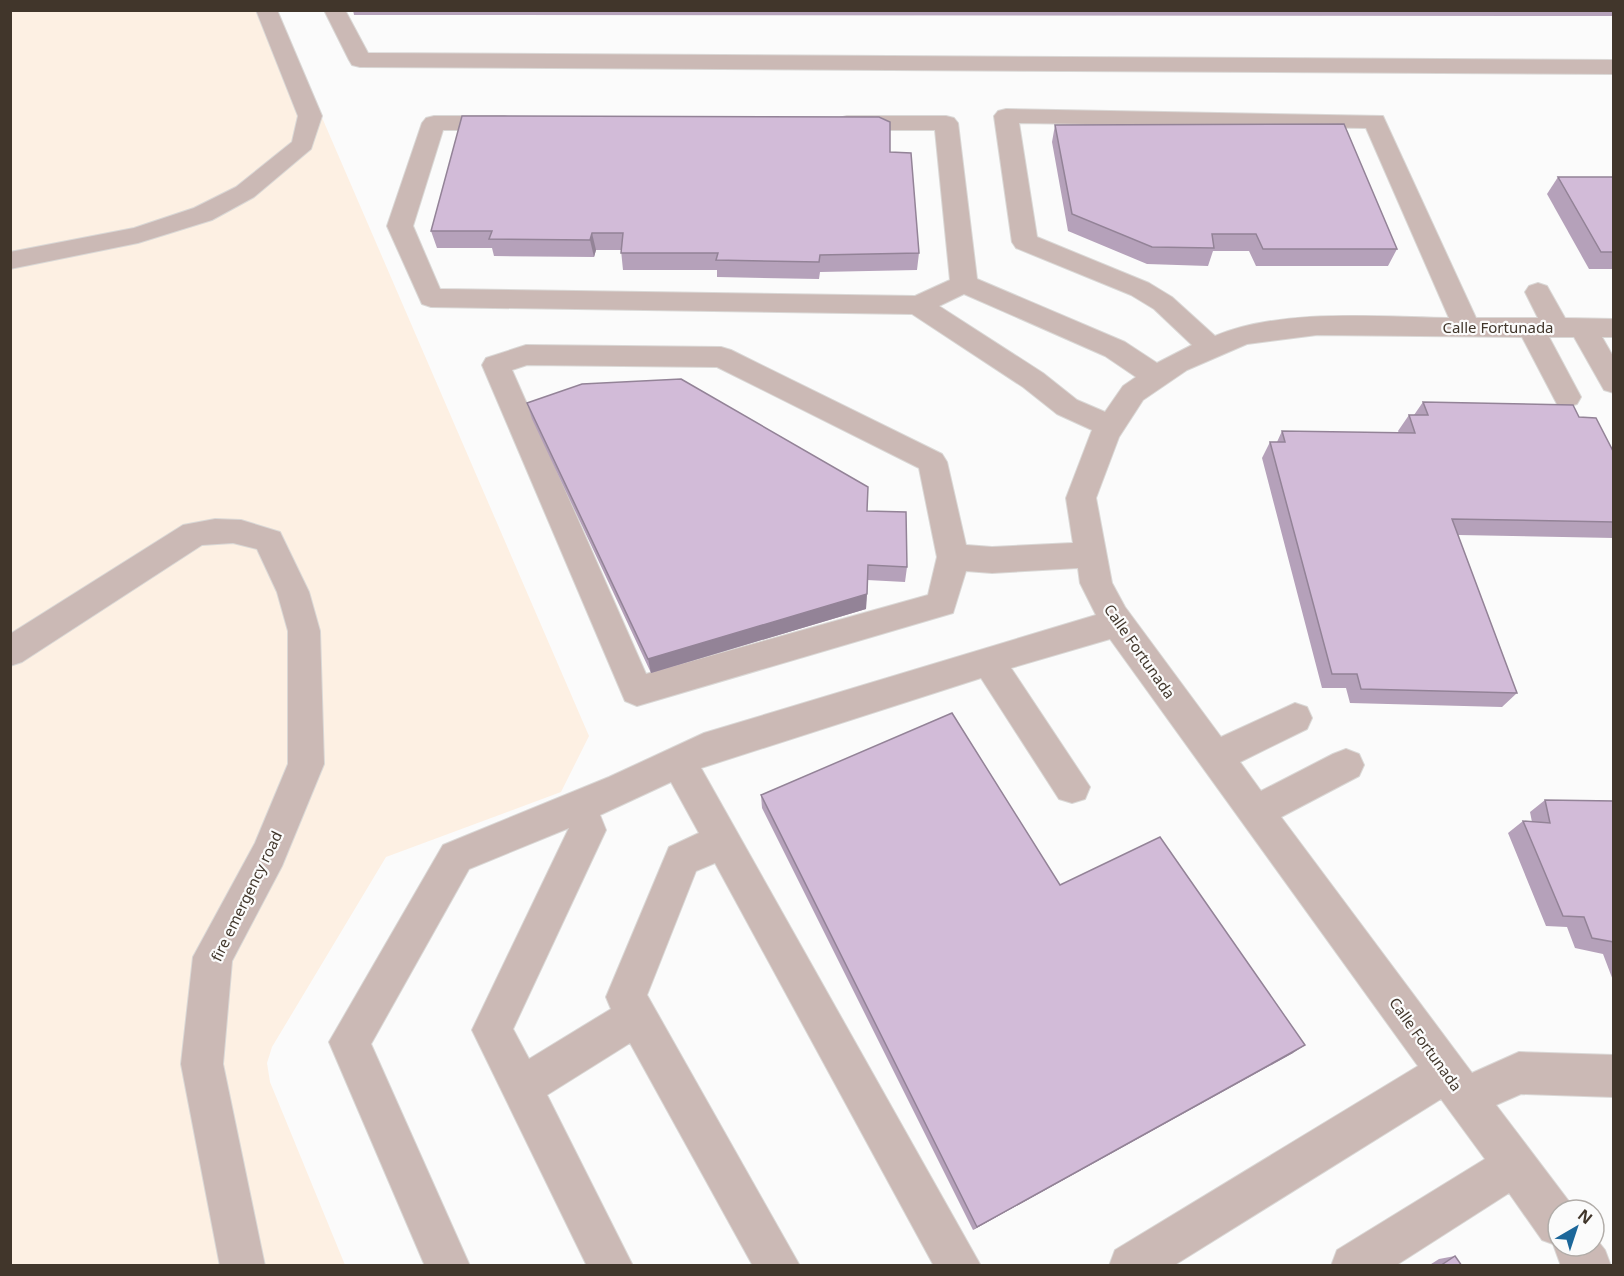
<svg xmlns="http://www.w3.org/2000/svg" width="1624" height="1276" viewBox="0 0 1624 1276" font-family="'Noto Sans',sans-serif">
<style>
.built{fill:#fdf0e3}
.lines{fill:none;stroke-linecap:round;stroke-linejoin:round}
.minor-casing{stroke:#dad8d6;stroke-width:2}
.minor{fill:#cbb9b5;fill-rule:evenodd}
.wall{fill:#b5a1ba}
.shaded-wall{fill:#938397}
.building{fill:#d2bbd8;stroke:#938397;stroke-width:1.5}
.labels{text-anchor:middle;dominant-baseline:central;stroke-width:4.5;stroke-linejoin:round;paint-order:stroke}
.street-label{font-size:15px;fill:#41362b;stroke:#fbfbfb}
</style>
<rect width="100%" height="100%" fill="#fbfbfb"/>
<polygon class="built" points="10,11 276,11 589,736 561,792 386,857 272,1047 267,1063 270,1082 345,1265 11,1265"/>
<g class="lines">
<g class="minor-casing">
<g id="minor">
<polygon points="256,10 277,10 322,116 311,149 254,197 212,220 138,243 10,269 10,252 134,228 194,208 236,187 292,142 298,116"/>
<polygon points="324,10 345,10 368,53 1614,60 1614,74 360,67 352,65 349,60"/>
<path d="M1006,109L1383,116L1476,318H1538L1525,292L1529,286L1538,283L1547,286L1565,318L1614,319V337H1602L1614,358V393L1604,390L1574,337H1549L1581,397L1577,404L1567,407L1557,404L1522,337L1317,335L1247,344L1187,370L1143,400L1119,437L1096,498L1112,583L1125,607L1221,737L1295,703L1307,707L1312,718L1307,729L1240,762L1261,791L1333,754L1346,749L1359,754L1364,765L1359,776L1281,817L1472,1073L1519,1052L1614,1055V1097L1521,1094L1496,1105L1574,1208L1558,1210V1246H1594V1236L1605,1250L1611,1266H1561L1553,1244L1542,1240L1509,1193L1395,1266H1331L1337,1250L1485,1159L1441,1099L1173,1266H1109L1115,1250L1418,1066L1110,639L1011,668L1090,787L1085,799L1072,803L1059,799L981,678L701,768L981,1266H934L715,863L696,871L647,995L800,1266H753L630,1043L547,1095L633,1266H587L472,1030L569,828L469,869L371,1044L470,1266H425L329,1042L443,845L609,777L704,733L1096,615L1080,583L1078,568L992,573L966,571L953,613L637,706L625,701L482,365L486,358L526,345L721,347L731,350L942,454L947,462L966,545L992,547L1073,543L1066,498L1092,430L1057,414L1023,387L912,314L431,307L422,304L387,226L422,123L426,118L434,116H504L512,118L516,123L512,128L504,130H443L413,226L440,289L915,296L950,280L935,130H847L839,128L835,123L839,118L847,116H946L954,118L958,123L977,279L1125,342L1157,363L1192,345L1154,309L1131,295L1016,248L1012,242L994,116L998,111ZM1019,123L1366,128L1449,318C1378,317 1281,308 1215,336L1172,297L1149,283L1037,237ZM964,294L1105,356L1136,377L1123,386L1105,412L1077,400L1043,373L939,306ZM527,365L717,367L919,468L937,557L928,595L646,674L512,370ZM671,782L699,833L669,847L606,997L611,1009L529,1059L513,1029L606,830L600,815Z"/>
<polygon points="215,519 241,520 280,532 309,592 320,631 324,764 282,866 232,961 223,1064 265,1266 220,1266 181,1064 193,957 255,843 288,764 288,631 277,592 257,549 233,543 202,545 22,662 10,666 10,634 183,525"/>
</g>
</g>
<use href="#minor" class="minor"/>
</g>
<g class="wall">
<polygon points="353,10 1614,10 1614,16 354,15"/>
<polygon points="1055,125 1397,249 1388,266 1256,266 1249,251 1213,251 1208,266 1147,264 1068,231 1052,142"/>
<polygon points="890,152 919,253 917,270 820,272 819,279 717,277 717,270 623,270 621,250 596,250 594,257 494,256 492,248 437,248 431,231"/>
<polygon points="1558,177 1614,177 1614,269 1589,269 1547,194"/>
<polygon points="1423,402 1579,417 1614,453 1614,538 1458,535 1517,693 1502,707 1350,703 1346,688 1322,688 1262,458 1270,442 1277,442 1282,431 1399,433 1398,431 1409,415 1414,415"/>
<polygon points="527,403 867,511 907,567 905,582 867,580 866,609 651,673 532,419"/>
<polygon points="761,795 1060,885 1293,1053 973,1230 762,808"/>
<polygon points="1545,800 1614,801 1614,983 1603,954 1575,948 1567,927 1546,926 1508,833 1523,821 1532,822 1530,812"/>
<polygon points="1455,1256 1462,1266 1428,1266 1439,1259"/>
</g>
<g class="shaded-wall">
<polygon points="592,233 596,250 594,257 590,240"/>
<polygon points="867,594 866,609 651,673 648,659"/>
<polygon points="1305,1045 1293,1053 973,1230 977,1227"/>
</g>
<g class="building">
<polygon points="462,116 879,117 890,122 890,152 911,153 919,253 820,255 819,262 716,260 718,253 621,253 623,233 592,233 590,240 489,239 492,231 431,231"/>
<polygon points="1344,124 1397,249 1263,249 1256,234 1212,234 1214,248 1152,247 1072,214 1055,125"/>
<polygon points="1558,177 1614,177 1614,252 1601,252"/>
<polygon points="681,379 868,487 867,511 906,512 907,567 868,565 867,594 648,659 527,403 582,384"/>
<polygon points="1423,402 1573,405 1579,417 1596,418 1614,453 1614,522 1452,519 1517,693 1361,689 1357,674 1332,674 1270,442 1285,442 1282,431 1415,433 1409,415 1428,415"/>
<polygon points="952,713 1060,885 1160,837 1305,1045 977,1227 761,795"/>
<polygon points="1545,800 1614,801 1614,942 1592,938 1584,917 1563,916 1523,821 1550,823"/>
<polygon points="1455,1256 1462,1266 1440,1266"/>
</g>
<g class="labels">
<g class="street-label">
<text x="1498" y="327">Calle Fortunada</text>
<text transform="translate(1140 651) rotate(55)">Calle Fortunada</text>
<text transform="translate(246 896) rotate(-64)">fire emergency road</text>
<text transform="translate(1426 1044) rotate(54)">Calle Fortunada</text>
</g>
</g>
<rect width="1624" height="1276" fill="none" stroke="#41362b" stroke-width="24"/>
<g transform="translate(1576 1228) rotate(39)"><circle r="28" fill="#fbfbfb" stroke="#b1aca8" stroke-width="1.5"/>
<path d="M0-4.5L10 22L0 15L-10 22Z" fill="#1c679a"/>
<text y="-9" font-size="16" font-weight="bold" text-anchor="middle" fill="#41362b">N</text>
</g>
</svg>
